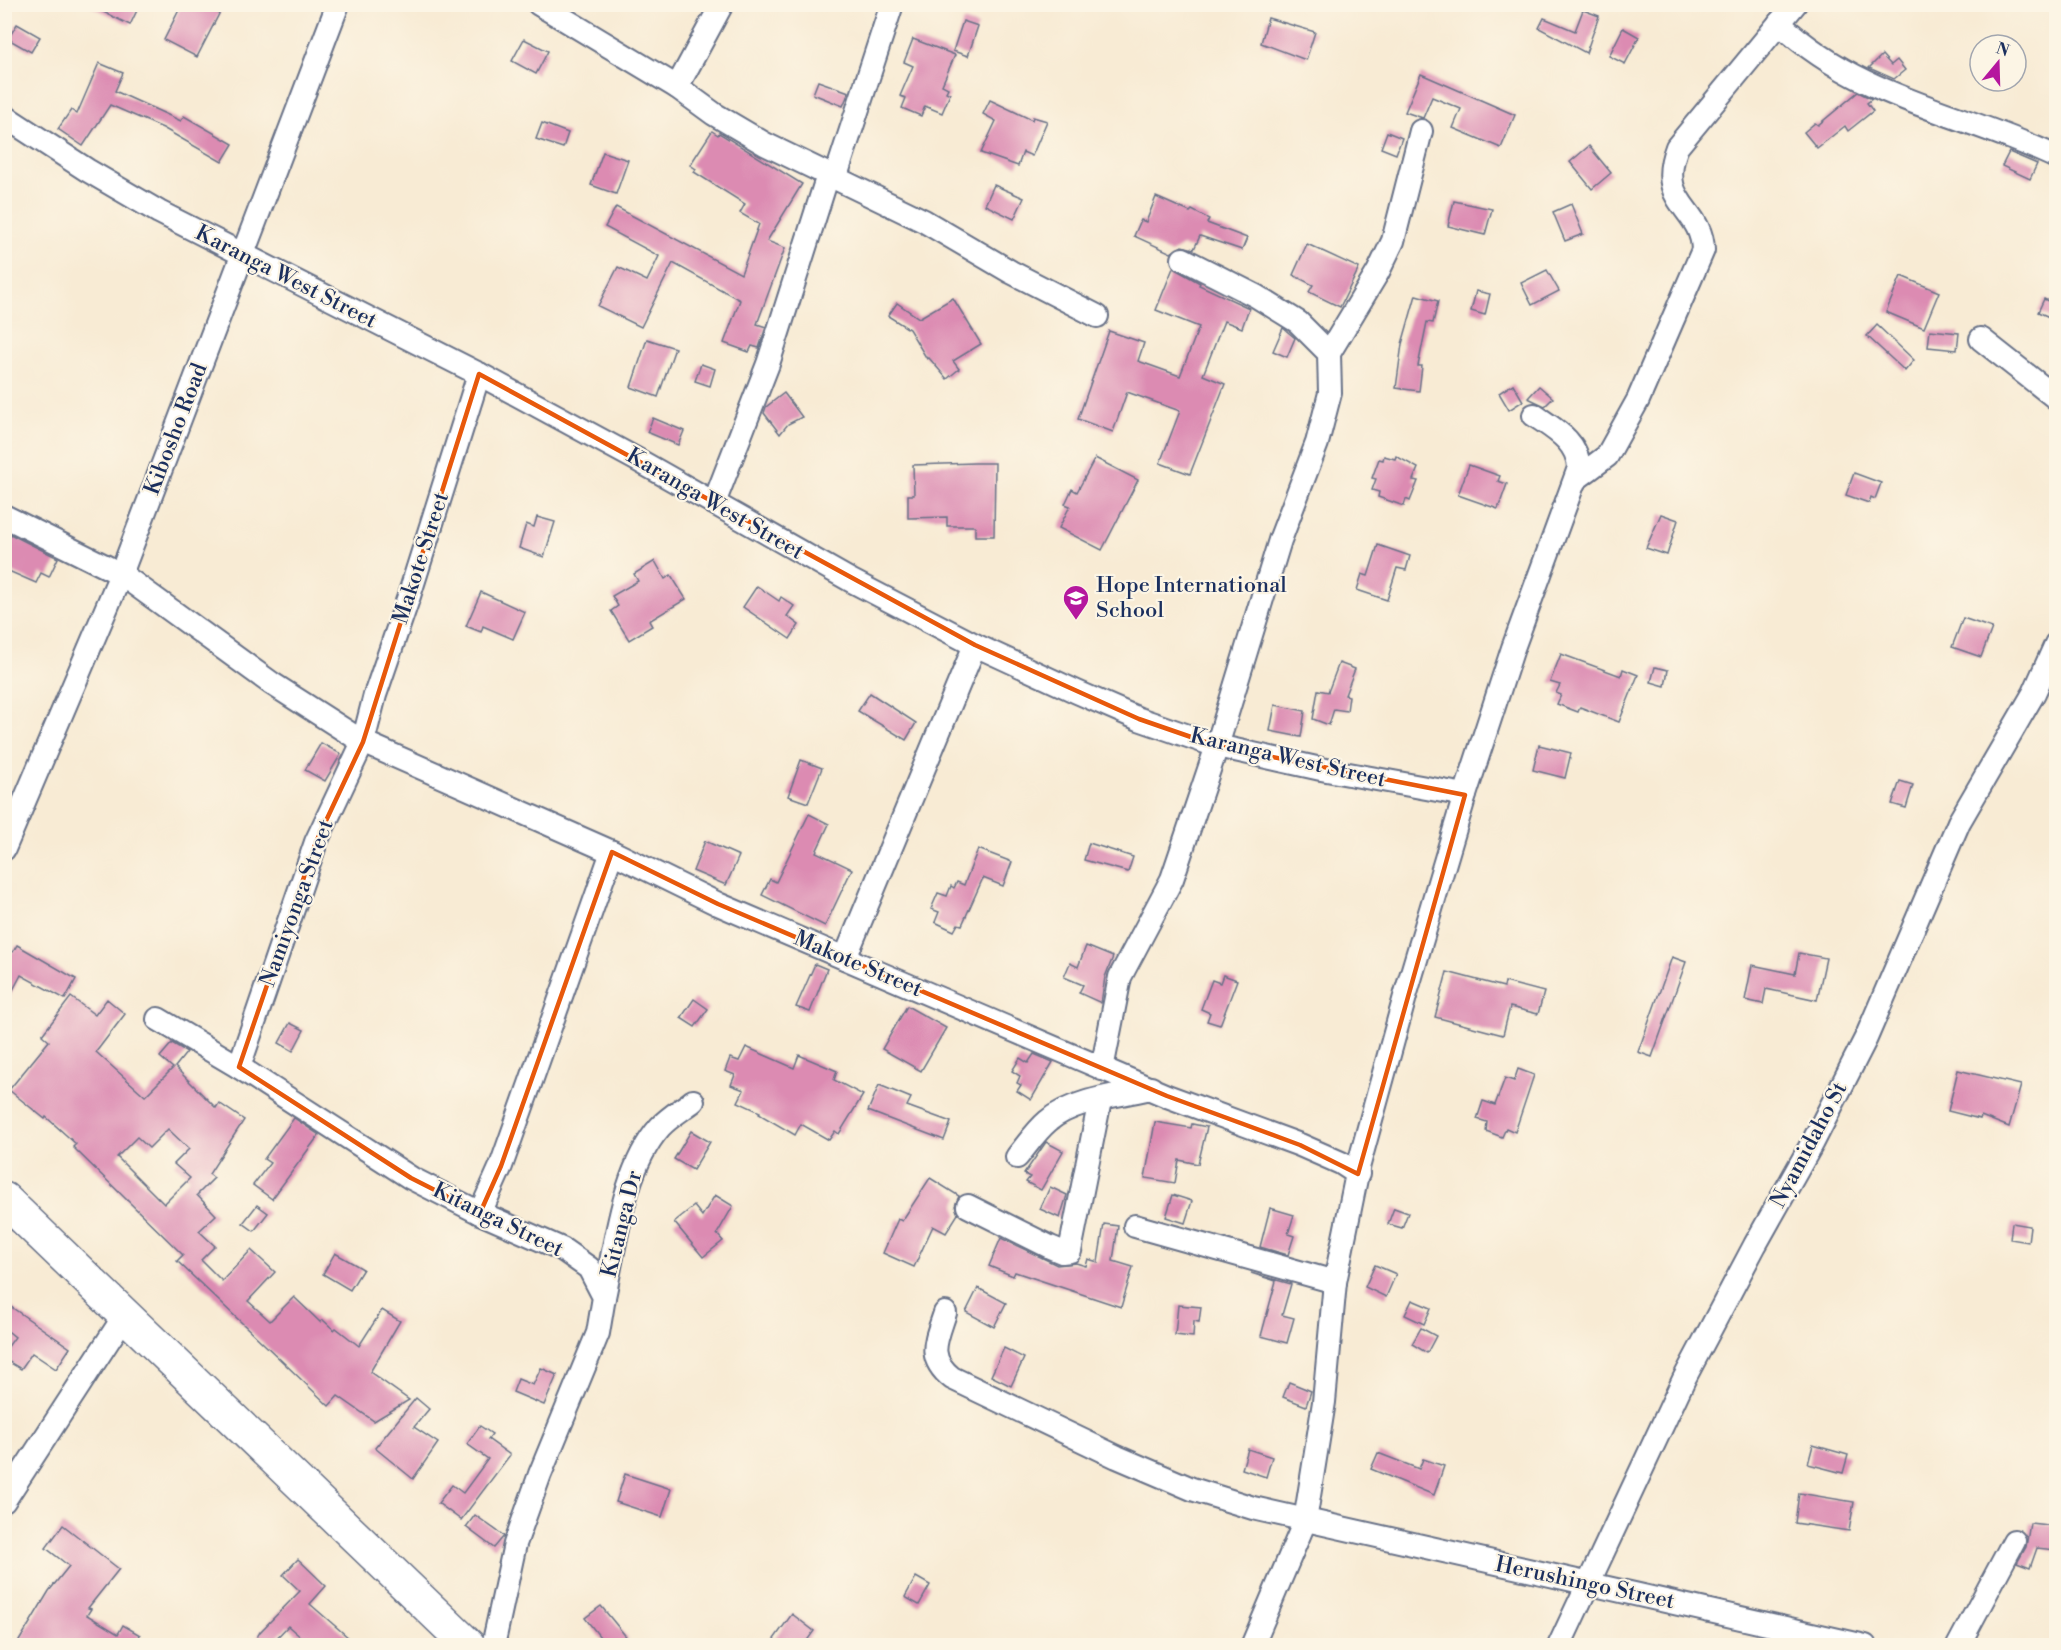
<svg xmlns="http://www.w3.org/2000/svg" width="2061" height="1650" viewBox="0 0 2061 1650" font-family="'Libre Bodoni',serif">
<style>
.building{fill:#dc8bb2;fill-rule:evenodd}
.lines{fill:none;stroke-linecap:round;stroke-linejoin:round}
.minor-casing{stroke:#687187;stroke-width:26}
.highway-casing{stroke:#687187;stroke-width:36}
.minor{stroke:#fff;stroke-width:22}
.highway{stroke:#fff;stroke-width:33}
.marked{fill:none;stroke:#e8590c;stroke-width:4.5;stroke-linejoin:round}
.labels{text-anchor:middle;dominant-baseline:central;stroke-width:4.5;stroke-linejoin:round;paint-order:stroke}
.street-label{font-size:22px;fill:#1b2f5e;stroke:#fcf5e5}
.poi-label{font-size:22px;fill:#1b2f5e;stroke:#fcf5e5;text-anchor:start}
</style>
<rect width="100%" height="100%" fill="#fcf5e5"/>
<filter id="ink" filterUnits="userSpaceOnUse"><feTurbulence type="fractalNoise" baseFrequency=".0167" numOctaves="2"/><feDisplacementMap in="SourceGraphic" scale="12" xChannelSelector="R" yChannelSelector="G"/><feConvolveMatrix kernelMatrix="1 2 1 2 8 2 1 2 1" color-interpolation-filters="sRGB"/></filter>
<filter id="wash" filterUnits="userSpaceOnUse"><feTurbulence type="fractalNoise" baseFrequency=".008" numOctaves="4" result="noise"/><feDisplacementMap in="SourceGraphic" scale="24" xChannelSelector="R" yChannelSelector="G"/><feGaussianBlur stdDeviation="1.35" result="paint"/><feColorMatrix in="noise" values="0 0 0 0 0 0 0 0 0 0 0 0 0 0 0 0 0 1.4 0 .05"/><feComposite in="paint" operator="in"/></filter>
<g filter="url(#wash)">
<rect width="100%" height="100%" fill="#f8ebd4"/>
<g id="blocks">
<g class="building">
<polygon points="87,4 140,4 130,25"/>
<polygon points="182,4 209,4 221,10 197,57 164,40"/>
<polygon points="1583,10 1599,16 1586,53 1539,28 1544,18 1575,31"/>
<polygon points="1268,18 1315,32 1306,60 1261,43"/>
<polygon points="963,21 978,26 968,56 953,51"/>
<polygon points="17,24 40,37 31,52 8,39"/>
<polygon points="1623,28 1639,37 1625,64 1609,56"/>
<polygon points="524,39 548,51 536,74 512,61"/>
<polygon points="913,39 955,55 942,85 948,88 946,92 950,94 942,113 925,106 921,116 902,108 906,98 900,96 913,66 904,62"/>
<polygon points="1882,55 1891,65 1897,60 1905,70 1894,79 1869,68"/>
<polygon points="99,63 123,73 115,91 181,121 184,116 233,144 222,162 163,128 110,105 83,146 58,129 71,110 77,114"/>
<polygon points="1421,74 1515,115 1501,148 1453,128 1461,109 1432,97 1423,118 1405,112"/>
<polygon points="818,81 849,92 843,106 813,94"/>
<polygon points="1858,92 1872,99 1867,103 1873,111 1848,131 1845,126 1817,148 1804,132 1815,123 1818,125"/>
<polygon points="990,100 1032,120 1033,117 1047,121 1032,156 1023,152 1018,166 981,153 996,121 983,114"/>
<polygon points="542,123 568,133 563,148 536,139"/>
<polygon points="712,131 718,135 719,133 802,184 767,241 785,248 757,324 766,327 759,348 752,346 749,352 724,343 740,300 673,263 641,327 598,306 618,267 647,281 659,256 605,227 616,207 741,274 759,224 740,213 745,204 694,172 696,169 690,165"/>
<polygon points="1387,132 1402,138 1396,154 1381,148"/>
<polygon points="1589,146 1611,173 1592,189 1570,162"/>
<polygon points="603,152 628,160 616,194 591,185"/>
<polygon points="2009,152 2037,164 2030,179 2002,166"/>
<polygon points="994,185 1024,198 1014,219 985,205"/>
<polygon points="1156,197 1190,212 1192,210 1209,219 1207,223 1247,238 1242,250 1200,236 1194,249 1182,246 1171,253 1134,236 1141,220 1146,222"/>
<polygon points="1454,201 1492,209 1485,235 1448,226"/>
<polygon points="1571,204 1583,234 1565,241 1553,212"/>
<polygon points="1307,244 1359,268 1340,307 1309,292 1313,285 1293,275"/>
<polygon points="1173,268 1200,283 1199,285 1249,308 1242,328 1224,321 1203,375 1225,384 1190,474 1160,463 1180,411 1127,392 1113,432 1078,419 1109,331 1144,343 1138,361 1180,376 1199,327 1156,310"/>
<polygon points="1547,270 1559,291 1532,305 1521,283"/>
<polygon points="1901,276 1939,292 1924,328 1886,312"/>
<polygon points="1476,291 1490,294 1485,315 1471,311"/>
<polygon points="1416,295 1438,301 1433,323 1427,322 1418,366 1422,366 1419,391 1396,388 1402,344"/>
<polygon points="953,298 981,344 953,361 959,369 947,379 929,358 927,359 909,329 888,316 897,303 919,318"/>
<polygon points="2044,299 2056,305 2056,320 2038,312"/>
<polygon points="1877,325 1914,360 1905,371 1867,336"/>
<polygon points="1283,328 1295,338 1287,357 1273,351"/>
<polygon points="1930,330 1959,333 1957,350 1928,347"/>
<polygon points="647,339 675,348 658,397 631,387"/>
<polygon points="701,364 715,369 710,386 695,381"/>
<polygon points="1513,384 1523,401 1509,410 1499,393"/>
<polygon points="1539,386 1553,398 1545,406 1528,398"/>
<polygon points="784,393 802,417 788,424 780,434 764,413 766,407"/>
<polygon points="653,418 684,431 678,445 647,432"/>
<polygon points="1384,456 1395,459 1396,456 1418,468 1413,480 1418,481 1410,501 1406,499 1404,506 1378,497 1379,492 1372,490 1376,479 1372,478 1379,459 1383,460"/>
<polygon points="1095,458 1138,480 1102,550 1059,528 1070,506 1065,504 1072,489 1077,492"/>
<polygon points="975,463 995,463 994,536 975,536 975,526 947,526 947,517 908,518 908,495 914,495 913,465"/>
<polygon points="1469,465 1500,476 1498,481 1507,484 1498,509 1458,495"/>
<polygon points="1854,473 1881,483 1875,499 1871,497 1869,503 1846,495"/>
<polygon points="1661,514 1678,520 1667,555 1646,548"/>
<polygon points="537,517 555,522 544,557 519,548 526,524 534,527"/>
<polygon points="4,531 58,558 49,577 41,573 36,583 4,569"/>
<polygon points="1378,545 1410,556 1406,570 1397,568 1387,600 1357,590 1362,574 1368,576"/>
<polygon points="655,561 665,579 671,575 686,599 649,621 652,626 629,640 611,611 618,606 612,596 638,581 634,574"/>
<polygon points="757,586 779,601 781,597 794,606 787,616 799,625 790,639 743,607"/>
<polygon points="481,592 525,612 513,639 483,626 481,632 466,626"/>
<polygon points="1963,618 1992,628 1981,657 1952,647"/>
<polygon points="1561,654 1621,676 1623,669 1638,675 1619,722 1580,707 1578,712 1557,704 1561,695 1556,693 1560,685 1550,682"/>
<polygon points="1339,663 1355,669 1345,695 1349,696 1347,711 1334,709 1329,725 1313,719 1318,690 1328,692"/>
<polygon points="1655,667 1668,670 1665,686 1651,682"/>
<polygon points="870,693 916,723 906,740 858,711"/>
<polygon points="1275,705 1305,711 1301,737 1270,731"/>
<polygon points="321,743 341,754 325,781 305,770"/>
<polygon points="1539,745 1571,753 1565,778 1533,770"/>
<polygon points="801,760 822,768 808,803 788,796"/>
<polygon points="1900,781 1913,785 1906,808 1892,804"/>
<polygon points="809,814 829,824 816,852 852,869 825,926 762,895 770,879 776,882"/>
<polygon points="705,841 739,856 726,885 693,871"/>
<polygon points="1089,843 1133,857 1128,872 1084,860"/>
<polygon points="978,849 1012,862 1003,886 983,878 962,925 958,924 954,931 935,922 939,912 931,909 938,893 947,896 951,886 954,888 957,882 964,885"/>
<polygon points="17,945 76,979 65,999 21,975 4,1007 4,947 13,952"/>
<polygon points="1086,946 1113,957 1105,977 1101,1003 1079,993 1083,985 1064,977 1070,963 1078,967"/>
<polygon points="1799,953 1826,958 1817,1000 1766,989 1763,1004 1745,1000 1752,965 1795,974"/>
<polygon points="1672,957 1686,962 1652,1057 1638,1052"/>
<polygon points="815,964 827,969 810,1012 796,1007"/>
<polygon points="1447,972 1504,987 1505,982 1544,992 1538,1014 1510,1007 1503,1035 1435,1017"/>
<polygon points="1223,975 1237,980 1220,1025 1207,1021 1210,1013 1201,1009 1212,980 1220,983"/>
<path d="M71,997L95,1015L107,999L125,1014L96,1052L145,1096L173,1068L160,1057L172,1043L187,1052L175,1067L216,1108L219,1103L244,1120L209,1174L214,1178L197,1195L216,1215L199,1231L215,1246L201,1260L222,1281L251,1250L275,1272L248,1301L270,1321L294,1297L320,1322L323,1320L334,1330L336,1328L359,1346L382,1310L400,1321L370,1372L409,1400L374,1421L338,1396L329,1406L177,1261L183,1255L73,1147L76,1144L46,1117L45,1119L9,1090L49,1041L42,1035ZM168,1129L189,1149L174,1164L190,1178L164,1204L117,1157L137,1137L149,1148Z"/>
<polygon points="694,999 708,1009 695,1027 681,1018"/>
<polygon points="907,1006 946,1028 921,1071 882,1049"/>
<polygon points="290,1023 304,1030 293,1051 279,1043"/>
<polygon points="746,1047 794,1068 799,1055 837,1071 834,1080 863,1095 839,1134 835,1131 829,1140 801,1124 795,1135 759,1114 760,1112 738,1102 744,1090 731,1085 735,1075 725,1071 730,1058 739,1061"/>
<polygon points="1034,1054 1053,1062 1031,1100 1017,1091 1021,1085 1017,1083 1020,1076 1012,1071 1020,1058 1028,1063"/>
<polygon points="1518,1069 1534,1075 1515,1132 1506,1128 1502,1137 1486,1131 1487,1122 1477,1119 1483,1101 1495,1105 1505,1078 1514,1081"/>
<polygon points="1958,1070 2021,1085 2009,1127 1981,1116 1980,1119 1948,1111"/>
<polygon points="879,1085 911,1098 907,1106 951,1122 944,1140 868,1111"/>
<polygon points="294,1118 319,1135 272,1199 253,1185 270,1163 264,1159"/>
<polygon points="1155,1122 1191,1128 1192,1124 1207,1127 1198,1164 1179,1160 1175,1183 1145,1178"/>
<polygon points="691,1131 710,1142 693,1170 674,1159"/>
<polygon points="1046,1142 1063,1151 1041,1190 1026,1182 1030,1177 1024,1174"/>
<polygon points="930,1178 959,1196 955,1206 958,1214 946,1233 933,1226 914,1267 883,1253 898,1219 902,1221"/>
<polygon points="1050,1187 1067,1195 1060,1218 1040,1209"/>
<polygon points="715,1195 733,1206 717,1234 723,1241 703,1257 674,1222 694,1206 702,1216"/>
<polygon points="1173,1195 1192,1201 1185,1223 1166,1217"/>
<polygon points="257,1205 268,1213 254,1231 243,1223"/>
<polygon points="1270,1208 1294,1215 1288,1234 1294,1236 1288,1255 1260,1247"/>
<polygon points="1394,1208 1408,1213 1402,1228 1388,1224"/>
<polygon points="2012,1223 2030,1226 2028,1242 2010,1239"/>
<polygon points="1104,1224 1118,1226 1113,1261 1133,1267 1121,1307 1015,1272 1013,1276 989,1266 1001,1238 1057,1265 1076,1263 1086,1266 1088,1259 1098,1262"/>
<polygon points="335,1253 363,1269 350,1290 323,1274"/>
<polygon points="1375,1265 1396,1274 1386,1297 1365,1287"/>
<polygon points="1251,1273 1291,1284 1282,1315 1294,1318 1287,1343 1261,1336 1276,1281"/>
<polygon points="978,1288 1006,1303 994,1327 966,1312"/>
<polygon points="1412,1300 1431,1308 1424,1324 1405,1315"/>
<polygon points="4,1302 70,1348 56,1369 32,1353 21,1369 4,1359 4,1352 15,1337 4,1328"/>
<polygon points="1178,1305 1201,1307 1199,1322 1194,1321 1193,1337 1175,1335"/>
<polygon points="1421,1328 1436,1336 1427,1353 1412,1344"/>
<polygon points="1004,1348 1024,1358 1011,1386 991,1376"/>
<polygon points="541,1368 557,1375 544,1405 513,1392 518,1379 533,1385"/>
<polygon points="1289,1382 1311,1391 1306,1406 1283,1397"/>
<polygon points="416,1398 429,1409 414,1427 438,1443 413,1479 375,1448"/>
<polygon points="480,1426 492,1434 488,1439 510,1455 461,1520 438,1503 452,1485 463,1493 488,1459 467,1444"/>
<polygon points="1813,1445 1848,1455 1843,1473 1808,1464"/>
<polygon points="1248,1449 1272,1457 1266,1477 1242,1469"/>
<polygon points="1378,1453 1419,1469 1423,1459 1444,1466 1434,1495 1371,1469"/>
<polygon points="625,1474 671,1489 662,1517 616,1502"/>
<polygon points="1799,1493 1854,1502 1849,1531 1795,1523"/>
<polygon points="475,1515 504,1536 494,1548 466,1527"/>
<polygon points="2030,1523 2056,1526 2056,1550 2037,1548 2030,1568 2017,1563 2026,1547"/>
<polygon points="63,1525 119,1569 88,1608 91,1609 87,1615 118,1634 123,1625 140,1635 135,1644 137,1646 16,1646 49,1591 69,1566 46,1548"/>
<polygon points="298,1559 326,1586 310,1604 358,1646 311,1646 288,1626 269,1646 252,1646 260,1632 300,1591 283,1575"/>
<polygon points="916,1577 930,1585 919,1605 905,1597"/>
<polygon points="601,1606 628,1639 619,1646 607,1646 585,1618"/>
<polygon points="792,1614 814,1631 803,1646 769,1646"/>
</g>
</g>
</g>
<g filter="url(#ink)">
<use href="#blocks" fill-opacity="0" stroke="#687187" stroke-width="1.5"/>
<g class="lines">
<g class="minor-casing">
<g id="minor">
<polyline points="539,4 677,87 714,114 765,144 924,221 1011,272 1097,316"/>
<path d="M1779,23C1862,100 1959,111 2056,157"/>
<polyline points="677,87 722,4"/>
<polyline points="4,116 87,170 159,212 479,374 636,459 850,580 975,645 1077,692 1139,719 1217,746 1321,769 1465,795"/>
<polyline points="835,179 892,4"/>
<polyline points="1981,339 2056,398"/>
<polyline points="1329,353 1378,272 1393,241 1421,131"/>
<polyline points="479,374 409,596 375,695 363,742 612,852 718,904 1167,1096 1300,1145 1341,1163 1358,1174"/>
<path d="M1576,479L1607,456L1638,400L1703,250C1702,206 1655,205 1677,147L1795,4"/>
<polyline points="714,503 768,364 828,175"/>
<polyline points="4,516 121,574 271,683 363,742 316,842 239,1067"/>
<polyline points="4,849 121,574 338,4"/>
<polyline points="845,958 975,645"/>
<polyline points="158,1019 239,1067 411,1178 480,1213 562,1249 589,1268 604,1297 598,1333 540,1474 515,1544 493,1646"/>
<polyline points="1102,1069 1120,977 1172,879 1217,746 1280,540 1317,443 1330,393 1329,353 1298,322 1256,296 1183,259"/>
<path d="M1017,1157C1027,1145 1036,1131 1048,1121C1072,1100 1120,1095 1151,1088"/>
<polyline points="968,1206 1050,1247 1062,1252 1070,1251 1100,1100"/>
<polyline points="480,1213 501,1166 612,852"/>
<polyline points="1135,1226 1335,1282"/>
<path d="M604,1297C616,1243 623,1169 660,1127C669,1117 683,1109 693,1101"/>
<path d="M945,1313C936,1341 926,1357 952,1378L1117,1457L1192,1489L1253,1508L1865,1646"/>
<polyline points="4,1501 125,1315"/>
<path d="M1252,1646L1305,1521L1324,1402L1335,1282L1359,1164L1406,993L1465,795L1513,648L1579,468C1578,441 1554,429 1534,415"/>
<polyline points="1559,1646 1684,1379 1755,1245 1813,1142 1866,1038 1959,822 2034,693 2056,644"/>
<polyline points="1958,1646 2014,1541"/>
</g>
</g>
<g class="highway-casing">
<polyline id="highway" points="4,1199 469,1646"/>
</g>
<use href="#minor" class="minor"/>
<use href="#highway" class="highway"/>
</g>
</g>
<path class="marked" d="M479,374L975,645L1139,719L1217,746L1465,795L1358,1174L1300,1145L1167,1096L718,904L612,852L501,1166L480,1213L411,1178L239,1067L316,842L363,742Z"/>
<defs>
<g id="school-pin" transform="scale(1.35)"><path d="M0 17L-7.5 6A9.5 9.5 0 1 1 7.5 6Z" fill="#b5179e" stroke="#fcf5e5"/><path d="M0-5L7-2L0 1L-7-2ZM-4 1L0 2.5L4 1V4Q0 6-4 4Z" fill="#fff"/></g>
</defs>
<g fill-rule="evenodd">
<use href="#school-pin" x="1076" y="598"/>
</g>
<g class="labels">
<g class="street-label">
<text transform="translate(286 277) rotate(27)">Karanga West Street</text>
<text transform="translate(176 429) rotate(-69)">Kibosho Road</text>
<text transform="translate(715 504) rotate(30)">Karanga West Street</text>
<text transform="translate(421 558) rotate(-72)">Makote Street</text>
<text transform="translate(1288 758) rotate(13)">Karanga West Street</text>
<text transform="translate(297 903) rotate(-70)">Namiyonga Street</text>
<text transform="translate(858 964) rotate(23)">Makote Street</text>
<text transform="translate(1809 1145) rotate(-62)">Nyamidaho St</text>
<text transform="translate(498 1220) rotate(26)">Kitanga Street</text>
<text transform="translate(622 1224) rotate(-76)">Kitanga Dr</text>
<text transform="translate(1585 1583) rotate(12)">Herushingo Street</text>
</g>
<g class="poi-label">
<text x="1096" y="585">Hope International<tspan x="1096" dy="25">School</tspan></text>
</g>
</g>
<rect width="2061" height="1650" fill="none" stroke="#fcf5e5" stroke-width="24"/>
<g transform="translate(1998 63) rotate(19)"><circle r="28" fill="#fcf5e5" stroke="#a2a6af" stroke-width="1.5"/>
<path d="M0-4.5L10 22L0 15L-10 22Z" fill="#b5179e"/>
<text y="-9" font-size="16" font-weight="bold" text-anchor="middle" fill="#1b2f5e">N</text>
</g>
</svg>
